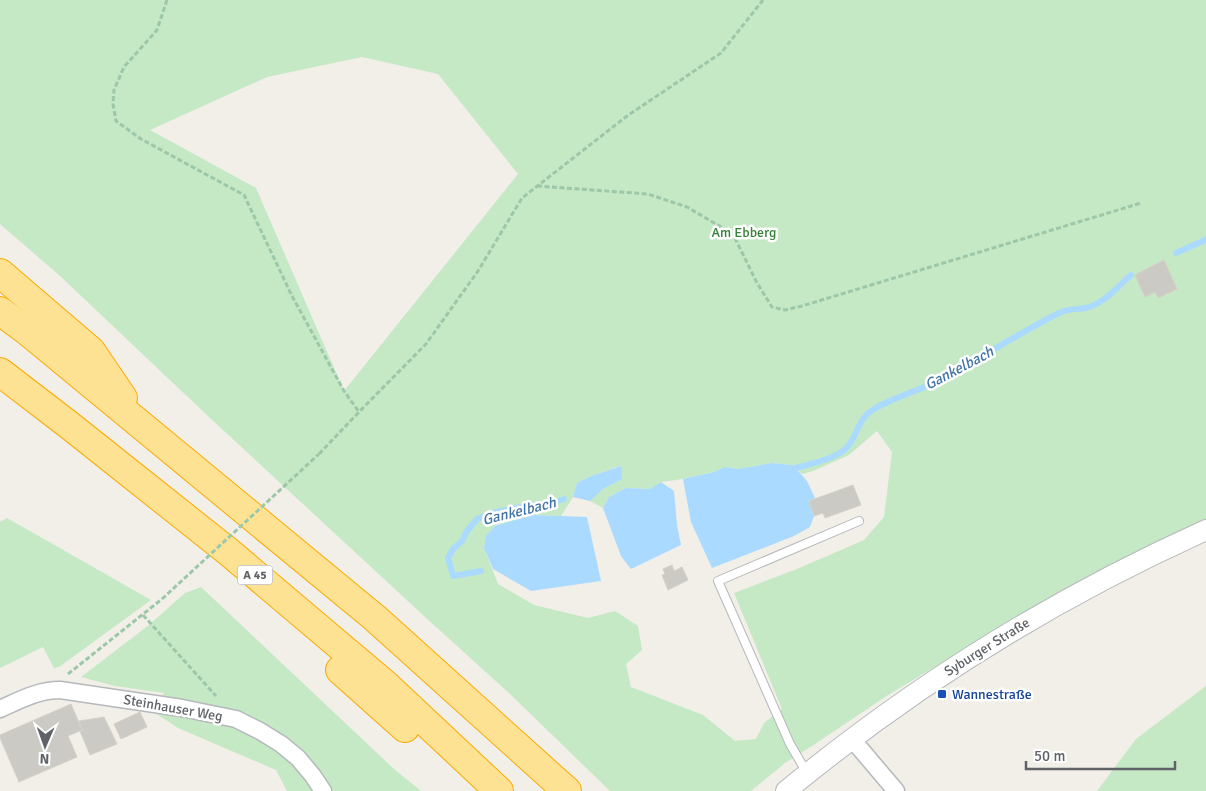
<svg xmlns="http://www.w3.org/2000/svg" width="1206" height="791" viewBox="0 0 1206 791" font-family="Signika,sans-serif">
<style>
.green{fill:#c5e8c5;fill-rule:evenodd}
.water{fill:#aadaff}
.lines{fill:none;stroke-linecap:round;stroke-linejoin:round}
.stream{stroke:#aadaff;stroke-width:6}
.building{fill:#cccac5;stroke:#d6d1c6}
.service-casing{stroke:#b5b8bc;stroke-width:10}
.minor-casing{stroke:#b5b8bc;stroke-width:19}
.tertiary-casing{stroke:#b5b8bc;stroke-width:22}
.motorway-casing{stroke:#f9ab00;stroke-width:30}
.path{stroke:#9cc7a9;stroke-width:3;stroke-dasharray:5 2.5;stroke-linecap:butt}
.service{stroke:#fff;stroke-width:8}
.minor{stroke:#fff;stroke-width:16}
.tertiary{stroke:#fff;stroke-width:20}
.motorway{stroke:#fde293;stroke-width:28}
.path-bridge{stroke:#9cc7a9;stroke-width:3;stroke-dasharray:5 2.5;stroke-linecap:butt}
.transit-dot{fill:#1a4fb4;stroke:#fff;stroke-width:2}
.labels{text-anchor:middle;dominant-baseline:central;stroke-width:5;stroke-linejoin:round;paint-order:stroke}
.shield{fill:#fff;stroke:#8f9295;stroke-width:1}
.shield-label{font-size:12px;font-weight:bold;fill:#5f6368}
.park-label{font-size:14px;fill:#348238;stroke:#fff}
.street-label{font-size:14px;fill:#5f6368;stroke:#fff}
.transit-label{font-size:14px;fill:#164399;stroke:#fff;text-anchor:start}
.water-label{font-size:15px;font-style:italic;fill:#4174aa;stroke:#fff}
</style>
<rect width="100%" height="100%" fill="#f1efe8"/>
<g class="green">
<path d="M0,0H1206V527L1093,581L943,662L888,695L812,746L785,763L751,791H610L509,693L424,616L209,417L59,275L0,224ZM362,57L438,74L518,174L344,391L256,188L150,130L267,77ZM877,431L892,452L884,517L864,540L797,569L734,593L782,709L764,723L756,739L735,741L703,715L631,687L626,664L642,650L638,626L615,611L588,618L534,605L498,584L484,548L486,537L495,526L532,515L561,516L573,497L577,483L591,476L620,466L621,479L603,489L590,501L603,508L609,497L626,488L651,489L661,482L683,479L714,472L725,467L738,469L772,463L793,465L802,474L813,471L849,455Z"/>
<polygon points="7,518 151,600 59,667 54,668 43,647 0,668 0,522"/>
<polygon points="201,587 394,769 421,791 287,791 276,770 178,728 152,711 164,693 115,686 81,677 149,625 185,593"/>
<polygon points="1206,686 1206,791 1097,791 1136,739"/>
</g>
<g class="water">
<polygon points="772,463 793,465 807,481 815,498 809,501 814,516 810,527 794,536 712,568 691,522 683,479 714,472 725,467 738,469"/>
<polygon points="621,466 622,479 603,489 590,501 573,497 577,483 591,476"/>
<polygon points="661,482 674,491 677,525 681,545 631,569 621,556 603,508 609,497 626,488 650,489"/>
<polygon points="532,515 561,516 587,517 601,581 531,591 493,569 484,548 486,536 495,526"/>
</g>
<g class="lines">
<g class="stream">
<polyline points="1176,253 1203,241 1206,239"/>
<path d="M796,468C811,464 839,458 848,446C858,434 858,418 874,409C891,399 911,393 929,385C974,363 1015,335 1059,313C1068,308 1076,310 1085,308C1104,304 1117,287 1131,275"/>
<polyline points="481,571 453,576 448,558 453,549 462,541 467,531 477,519 492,513 525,506 548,504 564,499"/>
</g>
</g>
<g class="building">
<polygon points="1164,260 1177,289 1158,298 1155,292 1145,297 1135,275"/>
<polygon points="853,485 861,505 825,518 823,513 814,516 809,501"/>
<polygon points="672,565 674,571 682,567 688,580 668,590 662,575 665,574 663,569"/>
<polygon points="71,704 82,730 68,736 77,757 19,782 0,738 0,735"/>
<polygon points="140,712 147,727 121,739 114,724"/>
<polygon points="104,717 117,744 90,755 80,731 82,730 79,721"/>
</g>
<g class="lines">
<g class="service-casing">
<polyline id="service" points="807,773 790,744 718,581 859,521"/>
</g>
<g class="minor-casing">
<g id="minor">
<path d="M0,709C20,700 38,690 60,690L182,708L236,719L260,731L281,744L298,758L313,776L323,791"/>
<polyline points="852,739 896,791"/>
</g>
</g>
<g class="tertiary-casing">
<path id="tertiary" d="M786,791C913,686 1055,598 1206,530"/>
</g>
<g class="motorway-casing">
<g id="motorway">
<polyline points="0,273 91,351 123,398"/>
<polyline points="0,311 27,331 375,618 567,791"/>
<polyline points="0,372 69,425 230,553 386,685 499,791"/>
<polyline points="340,670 405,728"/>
</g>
</g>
<g class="path">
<polyline points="167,0 157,30 124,67 114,90 113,104 116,121 141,139 244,195 292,296 344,391 359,412"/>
<polyline points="537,186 648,194 687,207 733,234 757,283 772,307 785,310 802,306 1141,203"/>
<polyline points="319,454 359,412 426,344 478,271 522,198 627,116 721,53 763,0"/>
<polyline points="143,615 216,696"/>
<polyline points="68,674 162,599"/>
</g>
<use href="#service" class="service"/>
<use href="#minor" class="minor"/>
<use href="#tertiary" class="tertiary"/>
<use href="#motorway" class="motorway"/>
<polyline class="path-bridge" points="162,599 319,454"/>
</g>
<rect class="transit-dot" x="937" y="689" width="10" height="10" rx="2.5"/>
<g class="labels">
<rect class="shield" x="237.5" y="565.5" width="35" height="19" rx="4"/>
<g class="shield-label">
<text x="255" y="575">A 45</text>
</g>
<g class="park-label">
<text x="744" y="232">Am Ebberg</text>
</g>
<g class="street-label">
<text transform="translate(987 647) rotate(-32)">Syburger Straße</text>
<text transform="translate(173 708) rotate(10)">Steinhauser Weg</text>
</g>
<g class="transit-label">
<text x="952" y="694">Wannestraße</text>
</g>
<g class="water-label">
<text transform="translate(959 368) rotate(-28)">Gankelbach</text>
<text transform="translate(519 511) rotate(-14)">Gankelbach</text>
</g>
</g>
<g transform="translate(45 746) rotate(182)" stroke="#ffffff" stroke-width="4" paint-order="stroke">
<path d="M0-4L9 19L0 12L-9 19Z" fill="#5f6368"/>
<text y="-8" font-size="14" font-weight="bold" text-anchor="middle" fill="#5f6368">N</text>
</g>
<path d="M1026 761v8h149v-8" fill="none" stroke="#5f6368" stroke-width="2.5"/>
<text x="1034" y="761" font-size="15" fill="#5f6368" stroke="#ffffff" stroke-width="4" paint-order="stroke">50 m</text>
</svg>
